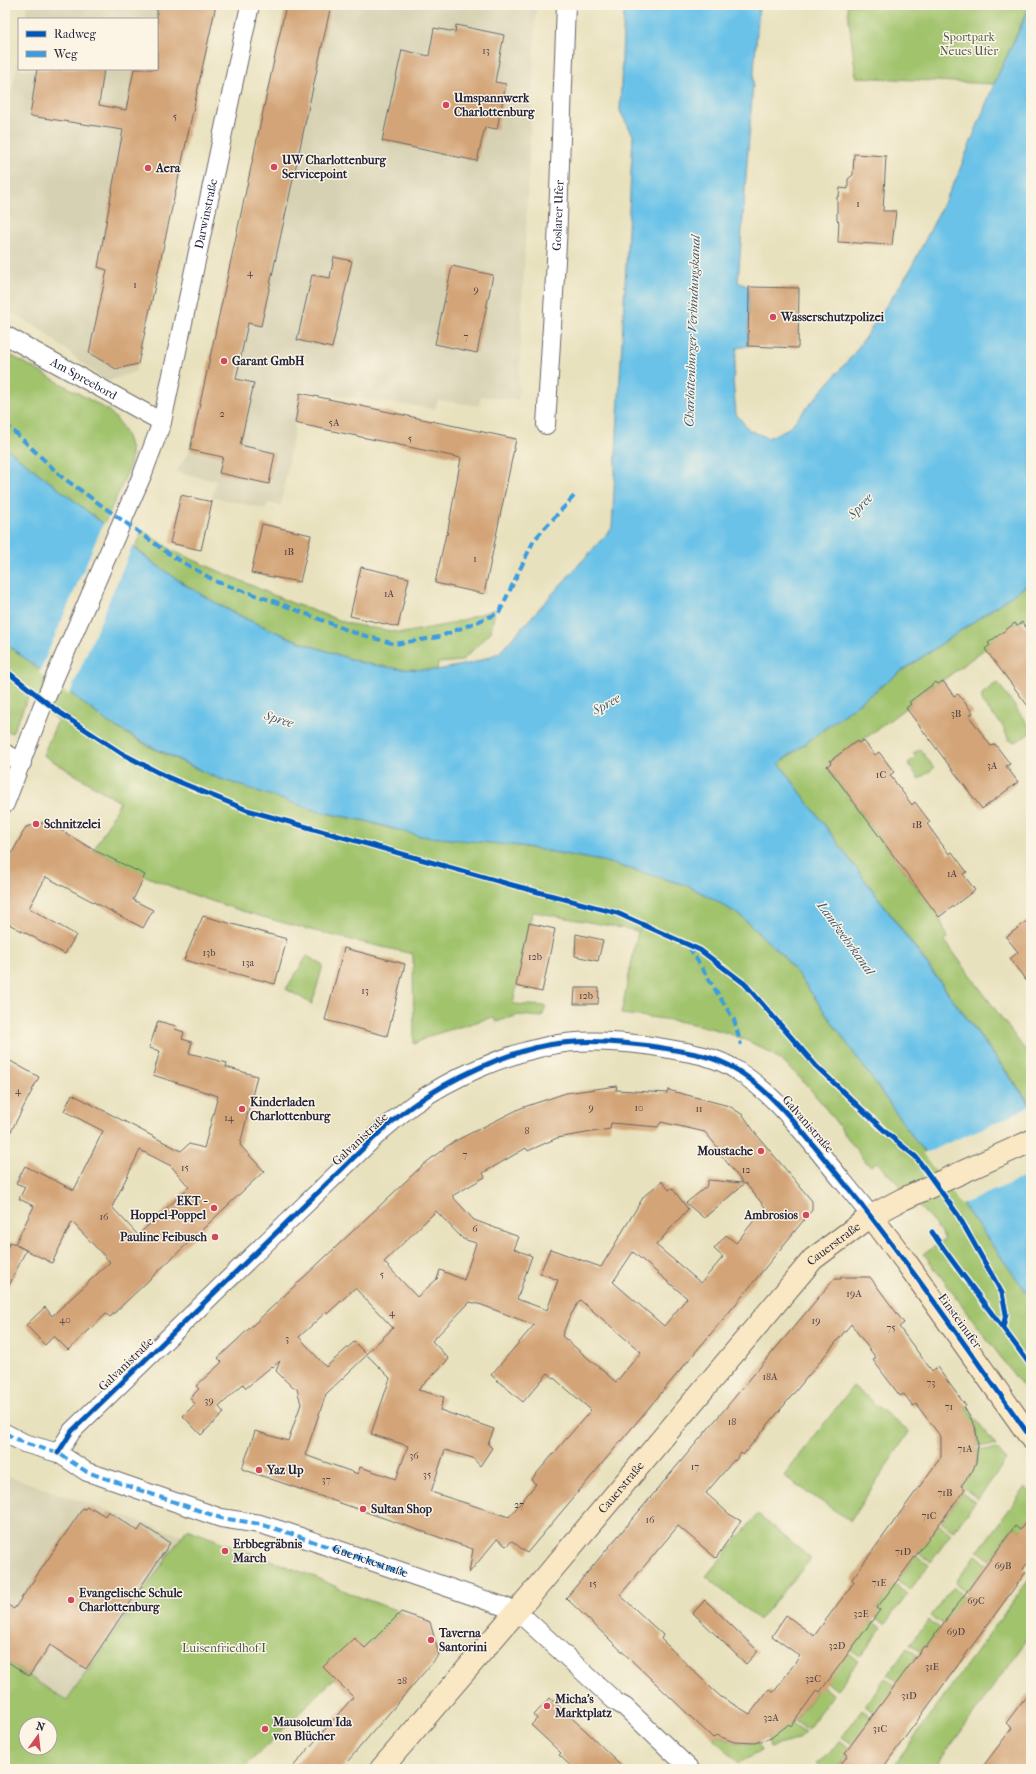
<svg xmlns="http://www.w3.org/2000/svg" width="1036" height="1774" viewBox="0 0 1036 1774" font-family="'IM FELL French Canon',serif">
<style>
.built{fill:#d6d1b2}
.green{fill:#a0c36c;stroke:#617254;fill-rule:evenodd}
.water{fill:#6bc2e8;stroke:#467292}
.pier{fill:#e8e1bd}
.building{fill:#d3a477;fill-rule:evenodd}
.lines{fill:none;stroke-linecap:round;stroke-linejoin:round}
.street-casing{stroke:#676568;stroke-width:20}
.secondary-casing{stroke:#676568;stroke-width:24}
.street{stroke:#fff;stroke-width:18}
.secondary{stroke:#fae7c3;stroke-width:22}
.quiet{stroke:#3c9ce2;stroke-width:4;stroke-dasharray:8 4;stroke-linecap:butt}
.cycleway-casing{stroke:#fcf5e5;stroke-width:8}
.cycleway{stroke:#0057b8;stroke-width:5}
.poi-dot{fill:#d1495b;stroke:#fcf5e5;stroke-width:1.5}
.labels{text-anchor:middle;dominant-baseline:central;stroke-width:3;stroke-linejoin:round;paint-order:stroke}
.number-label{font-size:10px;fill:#4e424a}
.park-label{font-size:12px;fill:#4e5a4c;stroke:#fcf5e5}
.poi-label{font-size:12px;font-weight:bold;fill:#22223b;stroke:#fcf5e5;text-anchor:start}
.street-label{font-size:12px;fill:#22223b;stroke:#fcf5e5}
.water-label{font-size:13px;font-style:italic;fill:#3c5a78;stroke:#fcf5e5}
</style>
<rect width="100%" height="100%" fill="#fcf5e5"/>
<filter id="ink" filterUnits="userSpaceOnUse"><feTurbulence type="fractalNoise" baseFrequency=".025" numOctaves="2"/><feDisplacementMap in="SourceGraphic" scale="8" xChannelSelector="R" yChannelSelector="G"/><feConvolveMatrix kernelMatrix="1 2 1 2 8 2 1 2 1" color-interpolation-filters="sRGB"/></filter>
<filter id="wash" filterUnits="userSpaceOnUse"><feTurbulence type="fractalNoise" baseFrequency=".012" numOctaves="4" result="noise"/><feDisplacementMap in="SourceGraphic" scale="16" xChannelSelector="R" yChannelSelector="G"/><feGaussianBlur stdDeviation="0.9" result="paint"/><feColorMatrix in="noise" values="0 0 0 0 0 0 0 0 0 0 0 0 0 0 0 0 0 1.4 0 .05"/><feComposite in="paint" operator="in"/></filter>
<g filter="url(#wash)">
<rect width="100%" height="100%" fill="#e8e1bd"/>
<g class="built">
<polygon points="27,5 216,5 136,371 106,382 44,332 5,308 5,136 8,116 19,52 19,69 157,69 157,19 25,19"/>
<polygon points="286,5 536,5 518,400 481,396 479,406 438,400 435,409 301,390 281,506 268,503 266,509 212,497 216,481 176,472 190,450"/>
<polygon points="5,1475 182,1536 66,1701 5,1660"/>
</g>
<g class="green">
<polygon points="847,5 1030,5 994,84 856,77"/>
<path d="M5,352L108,410C122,423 135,445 130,465C124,483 112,506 104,524L5,447Z"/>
<path d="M142,530L171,550L287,601L350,624L403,633L450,624L495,609L491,632L462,661L438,663L437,670C412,671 386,669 361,662C348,659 334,653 321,649C251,625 192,594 135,548Z"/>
<polygon points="1027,585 1031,591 1031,615 988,643 990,645 938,684 936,682 909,702 911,704 859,743 857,741 830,761 831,763 827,767 939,917 948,938 945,941 1031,1058 1031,1101 1029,1102 779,763 899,673"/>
<path d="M5,643L109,723L150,747L215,777L320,812L366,821L391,829L520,846L602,861L686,885L715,900L742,917L784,957L810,991L913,1137L1031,1298V1398L924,1254L945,1239L931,1219L877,1162L871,1166L866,1163C842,1131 820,1097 792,1070C748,1028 679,1020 621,1014L638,931L534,912L532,913L513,1004L546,1006L542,1017L519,1015L496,1022L493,1017L429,1036L414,1044L413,954C329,935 245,916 165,884C140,875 117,861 94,850L120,802L43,755L58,720L29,696L12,733L5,730Z"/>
<polygon points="998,683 1031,729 1030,733 1016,742 1009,740 1002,725 982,703 982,694 995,684"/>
<polygon points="920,749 934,768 919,779 908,763 916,757 913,754"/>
<polygon points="307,956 323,965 312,1004 286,989"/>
<polygon points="853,1386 909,1432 850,1521 784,1476"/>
<polygon points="966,1406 996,1446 978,1445 976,1430 962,1409"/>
<polygon points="978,1449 998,1450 1006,1460 978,1499 961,1486 976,1462"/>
<polygon points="1026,1487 1031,1494 1031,1518 1030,1517 1020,1530 1015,1526 990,1560 978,1551"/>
<polygon points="962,1493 975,1502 954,1531 941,1522"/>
<polygon points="758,1514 811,1559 759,1620 706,1576"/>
<polygon points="939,1524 951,1534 931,1562 918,1552"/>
<path d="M187,1529L315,1577L354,1595L401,1612L243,1769H5V1660L66,1701ZM26,1724H50V1748H26Z"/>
<polygon points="916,1555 929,1565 910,1590 897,1581"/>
<polygon points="976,1555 987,1564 967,1592 955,1583"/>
<polygon points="1030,1578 1031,1634 934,1769 891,1769"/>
<polygon points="894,1584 907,1594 885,1624 874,1617 879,1610 877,1608"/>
<polygon points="953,1587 964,1596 943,1624 931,1616"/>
<polygon points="929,1620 940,1628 926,1647 924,1646 920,1651 910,1644"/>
<polygon points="871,1621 882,1628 860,1657 850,1650"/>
<polygon points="907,1648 917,1655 912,1662 914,1664 897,1682 888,1675"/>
<polygon points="848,1653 858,1661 837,1690 826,1682"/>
<polygon points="885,1678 895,1686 875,1713 865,1706"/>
<polygon points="823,1687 833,1695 807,1730 795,1721 817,1690"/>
<polygon points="862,1710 872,1717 852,1744 842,1737"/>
<polygon points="787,1723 791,1726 792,1724 805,1733 797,1740 770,1747 768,1739"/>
<path d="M717,1735C729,1742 745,1745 758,1742L761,1751L739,1763L713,1738Z"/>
<polygon points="840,1740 849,1748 845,1753 847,1755 837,1769 823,1769 816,1763 826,1757"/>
</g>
<polygon class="water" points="624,5 759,5 738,282 749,287 748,346 737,348 733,379 736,414 749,430 768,438 789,428 853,355 909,272 956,179 994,84 1031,5 1031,578 1027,585 899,673 779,763 1031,1106 1031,1298 913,1137 810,991 784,957 742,917 715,900 686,885 602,861 520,846 419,836 366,821 320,812 215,777 150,746 109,723 5,643 5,447 151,561 187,586 226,609 246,619 300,642 362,663 399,669 437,670 473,663 499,653 612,528 633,135 620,111"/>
<g class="pier">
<polygon points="104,522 133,545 69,695 39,673"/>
<polygon points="1030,1105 1031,1174 961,1205 923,1154 1013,1115"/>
</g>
<g id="blocks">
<g class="building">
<polygon points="157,5 216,5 138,364 116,369 89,353 107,270 98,267 123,130 30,116 37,69 104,69 99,105 126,110 134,69 157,69"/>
<polygon points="286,5 331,5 261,326 248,323 236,379 254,383 240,445 275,453 269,484 219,473 223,457 190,450"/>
<polygon points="456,25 504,35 495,82 506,84 497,129 485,127 477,161 382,141 402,50 429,56 434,28 455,32"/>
<polygon points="854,154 886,156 883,211 896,211 892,245 838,242 839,222 837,220 837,197 839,196 840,188 848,189 848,179 853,175"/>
<polygon points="334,257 352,261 332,348 297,340 312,275 330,278"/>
<polygon points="452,266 493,275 477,353 435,344"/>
<polygon points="749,287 799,288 798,348 748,346"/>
<polygon points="300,393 516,439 484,594 435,583 446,534 447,535 461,458 295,423"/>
<polygon points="181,495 212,502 201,550 170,543"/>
<polygon points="262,524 311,535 300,582 251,573"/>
<polygon points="361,567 409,578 398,627 350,616"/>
<polygon points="1022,622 1031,634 1031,710 985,649 990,645 988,643 1015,623 1017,626"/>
<polygon points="943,681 954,696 958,694 973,713 969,716 991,746 995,744 1010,764 1006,766 1018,782 982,809 906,708 911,704 909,702 936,682 938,684"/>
<polygon points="863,740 875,755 879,752 894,772 890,775 912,805 915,802 930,822 927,824 949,854 952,852 967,872 963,874 975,890 939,917 827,766 831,763 830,761 857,741 859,743"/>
<polygon points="47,822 94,850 145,875 133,900 153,910 143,928 46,877 29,908 76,935 65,954 5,922 5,866 26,827"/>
<polygon points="203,916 287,939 275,984 184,960"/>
<polygon points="1031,918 1031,987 1010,959 1018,952 1006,937"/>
<polygon points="529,923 555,929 542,992 516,986"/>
<polygon points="576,934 603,940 598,961 575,956"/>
<polygon points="344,948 405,964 387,1036 325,1020"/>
<polygon points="575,988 599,988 598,1004 574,1004"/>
<path d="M158,1021L176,1026L175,1029L184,1032L182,1039L192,1042L189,1053L227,1063L226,1067L257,1076L240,1145L264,1171L110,1317L106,1314L68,1350L54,1336L45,1345L26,1325L45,1307L52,1316L110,1262L72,1222L52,1263L16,1245L26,1250L5,1294V1252L10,1242L15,1244L34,1206L19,1199L25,1187L16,1183L25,1166L74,1190L103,1131L64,1111L72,1094L181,1151L189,1144L204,1148L218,1096L153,1075L160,1051L149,1048ZM140,1150L171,1166L189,1187L138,1235L112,1207Z"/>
<polygon points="5,1058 39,1077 5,1143"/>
<path d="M617,1086L616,1090L667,1093L668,1090L729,1106L743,1115L756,1134L812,1201V1210L735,1305L527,1553L512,1541L506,1546L497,1539L469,1573L473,1549L242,1469L255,1431L288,1441L301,1404L297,1389L292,1387L276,1371L280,1361L273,1367L272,1366L246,1388L243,1384L219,1407L224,1413L201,1435L183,1416L195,1404L190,1398L199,1389L196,1386L222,1362L218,1358L423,1165L446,1147L455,1141L521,1108L566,1093ZM661,1122L705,1132L719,1149L718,1151L743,1183L708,1180L706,1187L686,1203L704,1218L745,1183L765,1207L736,1243L726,1235L714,1249L723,1257L701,1283L656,1245L688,1209L672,1188L669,1190L662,1181L644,1196L601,1267L550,1249L540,1273L558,1280L547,1310L517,1299L532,1256L514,1249L519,1237L474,1220L452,1196L485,1177L483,1173L526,1148L528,1151L557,1138L610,1129L611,1123L658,1127ZM436,1211L463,1239L476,1243L464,1280L440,1270L437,1279L417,1297L384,1262ZM633,1252L687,1298L664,1326L613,1282ZM355,1288L393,1328L366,1354L354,1342L326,1367L299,1337L326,1312L327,1314ZM580,1300L641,1352L616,1382L562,1336L569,1318ZM470,1302L482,1305L534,1325L491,1375L523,1402L548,1373L591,1410L531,1480L536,1484L509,1517L431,1492L445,1450L473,1458L480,1466L492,1448L488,1444L494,1429L440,1410L444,1397L418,1390L449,1359L432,1341ZM367,1355L390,1378L371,1434L408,1446L396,1479L360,1467L358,1474L305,1455L326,1394Z"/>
<path d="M841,1277H870L904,1323L899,1327L932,1371L937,1367L966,1406L964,1407L975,1426L977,1438L978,1445L976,1462L973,1470L961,1486L965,1489L877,1608L880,1610L820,1692L817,1690L791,1726L789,1724L771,1738L755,1743L734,1742L716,1735L713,1738L566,1598L834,1279H841ZM851,1324L876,1358L873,1360L900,1396L904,1394L913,1406L916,1404L941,1437V1457L852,1579L854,1582L814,1636L786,1615L772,1636L800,1656L774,1692L769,1689L750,1714L721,1697L710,1687L661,1639L663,1635L620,1595L678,1526L716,1558L741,1521L729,1514L706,1493L734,1460L735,1461L741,1453L743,1455Z"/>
<polygon points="87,1507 91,1510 92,1508 105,1516 108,1511 138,1531 142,1525 170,1543 86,1669 50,1645 29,1676 5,1660 5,1603 14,1609 83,1508 85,1509"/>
<polygon points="1031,1515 1031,1558 1023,1569 1026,1572 882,1769 837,1769 848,1755 845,1753 924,1646 926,1647 1015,1526 1020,1530"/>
<polygon points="705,1600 758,1651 746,1664 693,1613"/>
<polygon points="401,1612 430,1622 439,1655 341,1769 291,1769 353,1697 323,1667 354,1638 365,1648"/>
<polygon points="1031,1690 1031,1769 981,1769 1012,1728 1006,1723"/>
<polygon points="550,1698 585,1730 625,1769 574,1769 559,1755 561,1753 531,1725 537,1719 534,1715"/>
</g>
</g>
</g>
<g filter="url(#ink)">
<use href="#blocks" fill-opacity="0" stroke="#676568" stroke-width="1"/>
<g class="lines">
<g class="street-casing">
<g id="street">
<path id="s1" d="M5,335L162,422"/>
<path id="s2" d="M546,425L557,244L566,5"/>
<polyline points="5,753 22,763"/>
<path id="s3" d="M5,804L42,707L143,473L162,422L250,5"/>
<path id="s4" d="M5,1433L24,1443L58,1453L87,1472L100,1476L221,1518L260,1524L286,1532L517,1611L616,1702L625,1707L690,1769"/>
<path d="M58,1453L72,1431L381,1131C392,1122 403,1112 414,1104C453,1077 501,1056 547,1046C581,1038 630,1042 664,1048C688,1052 715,1056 736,1070C769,1090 792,1119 816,1148C834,1171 853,1193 871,1216"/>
</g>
</g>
<g class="secondary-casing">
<g id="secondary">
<polyline points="871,1216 906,1262 1031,1438"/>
<path id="s5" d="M381,1769L534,1591L813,1259L871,1216L903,1199L1031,1141"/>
</g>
</g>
<use href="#street" class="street"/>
<use href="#secondary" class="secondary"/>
<g class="quiet">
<polyline points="5,423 62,477 172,556 217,582 276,602 352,632 395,644 439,637 499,613 534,540 575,495"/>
<polyline points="689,947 734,1020 741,1045"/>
<polyline points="5,1433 24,1443 58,1453 87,1472 221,1518 260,1524 286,1532 404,1573"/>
</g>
<g class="cycleway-casing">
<g id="cycleway">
<polyline points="5,670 60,713 121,753 165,776 247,810 512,885 617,913 700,950 745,984 816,1066 889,1135 916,1157 958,1215 1002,1293 1006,1314 1003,1327"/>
<path d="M932,1232C963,1278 999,1321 1031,1366"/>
<path d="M58,1453L72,1431L381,1131C392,1122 403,1112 415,1104C450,1079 505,1053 548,1045C585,1038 626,1042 663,1048C688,1052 715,1056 737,1070C776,1095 803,1133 832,1168C903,1254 966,1347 1031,1438"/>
</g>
</g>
<use href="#cycleway" class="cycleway"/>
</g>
</g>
<g class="poi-dot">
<circle cx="446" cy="105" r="4"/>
<circle cx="274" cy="167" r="4"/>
<circle cx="148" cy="168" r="4"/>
<circle cx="773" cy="317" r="4"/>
<circle cx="224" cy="361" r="4"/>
<circle cx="36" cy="824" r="4"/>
<circle cx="242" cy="1109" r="4"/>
<circle cx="761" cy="1151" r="4"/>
<circle cx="214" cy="1208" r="4"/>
<circle cx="806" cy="1215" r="4"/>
<circle cx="215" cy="1237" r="4"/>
<circle cx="259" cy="1470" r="4"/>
<circle cx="363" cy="1509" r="4"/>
<circle cx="225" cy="1551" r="4"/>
<circle cx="71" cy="1600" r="4"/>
<circle cx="431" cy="1640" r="4"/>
<circle cx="547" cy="1706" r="4"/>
<circle cx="265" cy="1729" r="4"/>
</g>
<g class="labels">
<g class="number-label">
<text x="486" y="51">13</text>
<text x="175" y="117">5</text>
<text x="858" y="204">1</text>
<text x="250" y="273">4</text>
<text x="135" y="285">1</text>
<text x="476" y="290">9</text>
<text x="466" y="337">7</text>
<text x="222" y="414">2</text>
<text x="334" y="423">5A</text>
<text x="410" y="439">5</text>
<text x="289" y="552">1B</text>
<text x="475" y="559">1</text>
<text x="389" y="594">1A</text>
<text x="956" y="714">3B</text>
<text x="992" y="766">3A</text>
<text x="881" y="775">1C</text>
<text x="917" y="825">1B</text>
<text x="952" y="874">1A</text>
<text x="209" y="953">13b</text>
<text x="535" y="957">12b</text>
<text x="248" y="963">13a</text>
<text x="365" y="991">13</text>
<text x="586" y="996">12b</text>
<text x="18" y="1091">4</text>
<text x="591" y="1108">9</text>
<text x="639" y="1108">10</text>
<text x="699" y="1109">11</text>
<text x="229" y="1118">14</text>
<text x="527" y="1131">8</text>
<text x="465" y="1155">7</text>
<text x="185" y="1168">15</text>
<text x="746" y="1170">12</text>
<text x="104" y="1217">16</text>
<text x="475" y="1229">6</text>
<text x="382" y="1275">5</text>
<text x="854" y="1294">19A</text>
<text x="392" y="1313">4</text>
<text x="65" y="1320">40</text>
<text x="816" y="1321">19</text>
<text x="891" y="1328">75</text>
<text x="287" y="1339">3</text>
<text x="770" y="1377">18A</text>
<text x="931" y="1383">73</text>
<text x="209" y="1401">39</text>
<text x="949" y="1407">71</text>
<text x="732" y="1422">18</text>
<text x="965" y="1449">71A</text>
<text x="414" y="1456">36</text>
<text x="695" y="1467">17</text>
<text x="427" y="1475">35</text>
<text x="326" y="1480">37</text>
<text x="945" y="1493">71B</text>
<text x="519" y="1505">27</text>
<text x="929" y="1516">71C</text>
<text x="650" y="1520">16</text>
<text x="903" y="1552">71D</text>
<text x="1003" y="1566">69B</text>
<text x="879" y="1583">71E</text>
<text x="593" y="1584">15</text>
<text x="976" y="1601">69C</text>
<text x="861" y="1614">32E</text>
<text x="956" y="1632">69D</text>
<text x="837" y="1646">32D</text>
<text x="932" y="1667">31E</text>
<text x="813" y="1679">32C</text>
<text x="402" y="1681">28</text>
<text x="909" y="1696">31D</text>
<text x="771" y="1718">32A</text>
<text x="880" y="1729">31C</text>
</g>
<g class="park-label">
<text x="969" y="37">Sportpark<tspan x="969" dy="14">Neues Ufer</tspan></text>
<text x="224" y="1648">Luisenfriedhof I</text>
</g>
<g class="poi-label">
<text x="454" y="98">Umspannwerk<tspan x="454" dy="14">Charlottenburg</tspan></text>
<text x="282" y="160">UW Charlottenburg<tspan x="282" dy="14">Servicepoint</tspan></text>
<text x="156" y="168">Aera</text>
<text x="781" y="317">Wasserschutzpolizei</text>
<text x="232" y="361">Garant GmbH</text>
<text x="44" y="824">Schnitzelei</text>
<text x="250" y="1102">Kinderladen<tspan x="250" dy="14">Charlottenburg</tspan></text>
<text x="753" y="1151" text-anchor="end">Moustache</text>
<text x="206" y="1201" text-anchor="end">EKT -<tspan x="206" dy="14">Hoppel-Poppel</tspan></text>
<text x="798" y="1215" text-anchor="end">Ambrosios</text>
<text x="207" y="1237" text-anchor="end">Pauline Feibusch</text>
<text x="267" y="1470">Yaz Up</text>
<text x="371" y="1509">Sultan Shop</text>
<text x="233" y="1544">Erbbegräbnis<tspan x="233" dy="14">March</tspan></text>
<text x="79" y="1593">Evangelische Schule<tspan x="79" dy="14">Charlottenburg</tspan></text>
<text x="439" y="1633">Taverna<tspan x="439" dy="14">Santorini</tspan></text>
<text x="555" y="1699">Micha's<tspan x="555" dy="14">Marktplatz</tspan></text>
<text x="273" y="1722">Mausoleum Ida<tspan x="273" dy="14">von Blücher</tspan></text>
</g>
<g class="street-label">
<text stroke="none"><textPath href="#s3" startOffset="626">Darwinstraße</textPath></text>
<text stroke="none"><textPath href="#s2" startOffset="210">Goslarer Ufer</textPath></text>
<text stroke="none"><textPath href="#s1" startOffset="90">Am Spreebord</textPath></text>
<text transform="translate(808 1124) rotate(49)">Galvanistraße</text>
<text transform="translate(360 1139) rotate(-43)">Galvanistraße</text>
<text stroke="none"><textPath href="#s5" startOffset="694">Cauerstraße</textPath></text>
<text transform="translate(960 1321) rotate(54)">Einsteinufer</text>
<text transform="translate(126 1364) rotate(-44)">Galvanistraße</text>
<text stroke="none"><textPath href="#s5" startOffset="370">Cauerstraße</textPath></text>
<text stroke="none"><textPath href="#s4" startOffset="389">Guerickestraße</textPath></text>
</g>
<g class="water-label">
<text transform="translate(692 331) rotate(-88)">Charlottenburger Verbindungskanal</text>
<text transform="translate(860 506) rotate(-46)">Spree</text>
<text transform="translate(606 704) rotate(-29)">Spree</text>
<text transform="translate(279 719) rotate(17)">Spree</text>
<text transform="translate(846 938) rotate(54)">Landwehrkanal</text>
</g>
</g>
<rect width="1036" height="1774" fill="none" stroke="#fcf5e5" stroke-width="20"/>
<rect x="18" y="18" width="140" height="52" fill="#fcf5e5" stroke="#a5a1a1"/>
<rect x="26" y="31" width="20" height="6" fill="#0057b8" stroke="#a5a1a1"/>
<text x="54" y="38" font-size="12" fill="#22223b">Radweg</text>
<rect x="26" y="51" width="20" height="6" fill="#3c9ce2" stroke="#a5a1a1"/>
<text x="54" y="58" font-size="12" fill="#22223b">Weg</text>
<g transform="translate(38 1736) rotate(15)"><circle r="19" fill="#fcf5e5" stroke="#a5a1a1"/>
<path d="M0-3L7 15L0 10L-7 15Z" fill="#d1495b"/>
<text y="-6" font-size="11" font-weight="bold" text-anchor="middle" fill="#22223b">N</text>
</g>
</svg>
